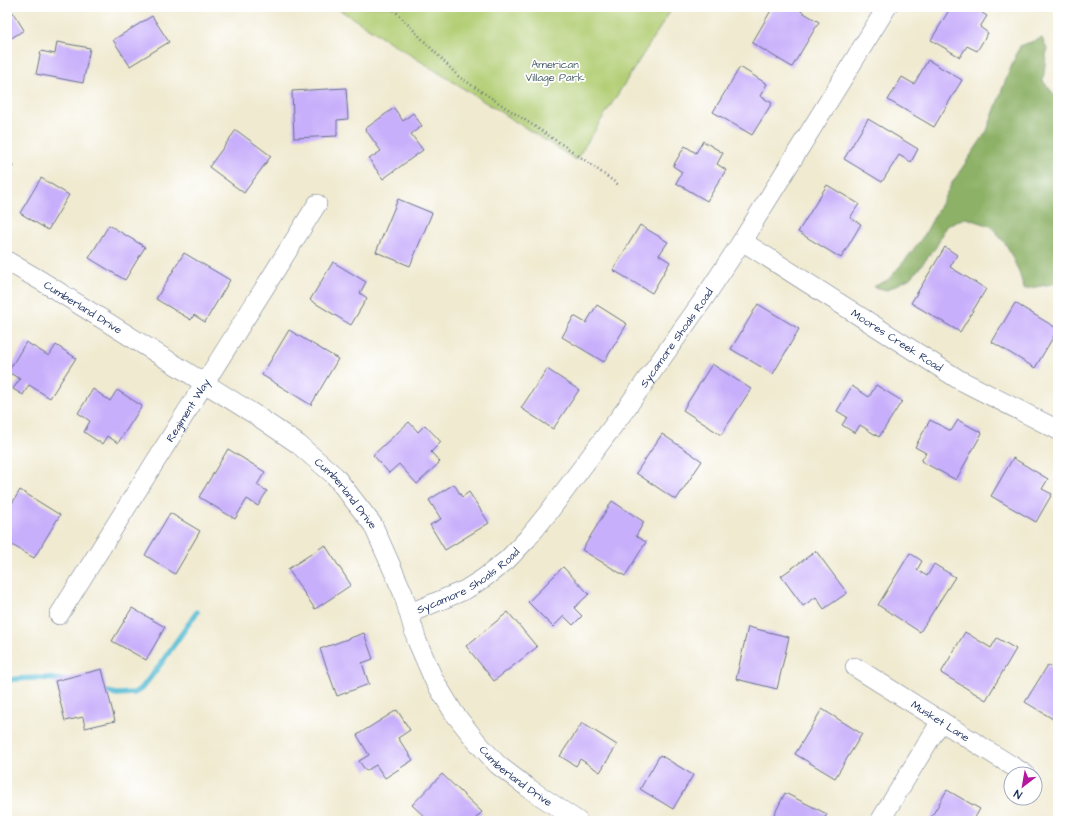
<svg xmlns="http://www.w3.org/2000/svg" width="1065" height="828" viewBox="0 0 1065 828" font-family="'Architects Daughter',sans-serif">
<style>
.green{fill:#b2ce74;stroke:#667e69}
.forest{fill:#8db166;stroke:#547062}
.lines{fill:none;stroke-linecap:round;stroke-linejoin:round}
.stream{stroke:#56bcd4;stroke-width:5.5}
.building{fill:#c8affb}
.minor-casing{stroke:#667086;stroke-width:20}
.path{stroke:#667086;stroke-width:2.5;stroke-dasharray:1 3;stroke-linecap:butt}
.minor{stroke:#fff;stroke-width:19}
.labels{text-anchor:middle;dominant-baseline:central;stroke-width:3.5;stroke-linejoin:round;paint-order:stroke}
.park-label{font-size:11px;fill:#485f65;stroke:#fff}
.street-label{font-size:11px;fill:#1b2f5e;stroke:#fff}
</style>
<rect width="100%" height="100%" fill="#fff"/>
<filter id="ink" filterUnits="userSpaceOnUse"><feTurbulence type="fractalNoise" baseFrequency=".025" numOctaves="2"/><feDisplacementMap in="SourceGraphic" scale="8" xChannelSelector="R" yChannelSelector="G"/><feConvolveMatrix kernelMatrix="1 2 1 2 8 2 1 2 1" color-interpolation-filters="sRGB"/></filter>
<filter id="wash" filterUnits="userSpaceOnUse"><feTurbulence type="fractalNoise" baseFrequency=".012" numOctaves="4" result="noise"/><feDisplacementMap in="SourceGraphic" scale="16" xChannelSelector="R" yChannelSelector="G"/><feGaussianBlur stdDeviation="0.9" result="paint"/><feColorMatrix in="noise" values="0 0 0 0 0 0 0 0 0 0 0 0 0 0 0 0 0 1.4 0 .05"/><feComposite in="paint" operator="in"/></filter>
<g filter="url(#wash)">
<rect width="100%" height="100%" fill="#f0ead0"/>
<polygon class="green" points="335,7 673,7 576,160"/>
<polygon class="forest" points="1042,38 1047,49 1043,81 1058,99 1058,283 1024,289 1019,272 1007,246 991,226 966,218 946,226 936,247 912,277 887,290 873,287 888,280 907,258 925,234 952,183 987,131 1006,79 1020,46"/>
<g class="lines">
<g class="stream">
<path d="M7,680C26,678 49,676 67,682"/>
<polyline points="102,691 117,694 134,693 141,689 157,669 197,612"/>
</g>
</g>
<g id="blocks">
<g class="building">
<polygon points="773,7 794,7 819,22 792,67 752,43"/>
<polygon points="951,7 973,7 987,16 980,27 988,33 977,51 967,46 960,57 931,40"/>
<polygon points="12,11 24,30 7,41 7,14"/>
<polygon points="152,16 169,42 130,66 113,40"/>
<polygon points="57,42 90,48 83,83 36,74 41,51 55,54"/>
<polygon points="928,60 962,80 934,127 888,100 902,77 914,84"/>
<polygon points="740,67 767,84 760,96 772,103 752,135 713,112"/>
<polygon points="346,88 348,119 337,120 337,136 294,138 292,91"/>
<polygon points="394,108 403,121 413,113 422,126 411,134 423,150 383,179 369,159 381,151 365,129"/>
<polygon points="868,119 918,149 911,162 899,155 882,182 844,159"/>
<polygon points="236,130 271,156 244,193 209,167"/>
<polygon points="703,141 723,153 717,164 726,170 707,201 676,183 682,172 673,166 685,146 696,153"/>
<polygon points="7,162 13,166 7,176"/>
<polygon points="41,178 69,195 48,230 20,213"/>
<polygon points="827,185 859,204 850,218 861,224 841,258 798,232"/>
<polygon points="398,199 432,213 410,266 376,252"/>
<polygon points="109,225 145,247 125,280 89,258"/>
<polygon points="640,225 668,242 659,255 670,262 652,293 613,270"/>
<polygon points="945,247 957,255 950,267 986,289 960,332 911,303"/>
<polygon points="184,253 230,280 205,322 194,315 191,320 156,299"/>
<polygon points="333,262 366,282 360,293 367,298 351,325 310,300"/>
<polygon points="1015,303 1058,329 1035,368 992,342"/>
<polygon points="758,304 799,329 773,374 731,349"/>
<polygon points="597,305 627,324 604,362 562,337 574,316 586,323"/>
<polygon points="289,330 338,359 311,405 262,375"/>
<polygon points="26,342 49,356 56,345 76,358 50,398 29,385 23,395 13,389 20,379 8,372"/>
<polygon points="712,364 751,389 721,435 683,410"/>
<polygon points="547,369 579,390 553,429 521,408"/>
<polygon points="876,385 902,401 879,437 860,425 855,433 842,425 847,417 837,411 852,386 869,397"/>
<polygon points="93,389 110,401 117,390 142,406 118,443 107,436 102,444 84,432 90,421 78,413"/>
<polygon points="930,420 951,431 958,420 982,433 956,480 921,461 926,453 915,447"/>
<polygon points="409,422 418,432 425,425 441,442 431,452 440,462 417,484 399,464 389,473 373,455"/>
<polygon points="662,434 702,461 676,500 636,473"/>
<polygon points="228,449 265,472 257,485 267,491 258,506 247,499 235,519 199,497"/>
<polygon points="1013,458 1048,479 1042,489 1052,494 1036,522 991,496"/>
<polygon points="454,484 462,497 469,492 489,523 445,550 430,525 441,519 429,500"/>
<polygon points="20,490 60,515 34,558 7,542 7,512"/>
<polygon points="612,501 644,522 636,536 646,542 625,576 582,550"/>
<polygon points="170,513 200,531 175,574 145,555"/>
<polygon points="325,545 351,585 315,609 288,569"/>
<polygon points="816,551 847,593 824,609 816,597 803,606 781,576"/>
<polygon points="910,553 922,561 917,570 927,576 934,564 955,577 920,632 878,605"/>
<polygon points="563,567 589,594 574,608 582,616 573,625 564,616 553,627 528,602"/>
<polygon points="132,608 165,627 146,660 112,641"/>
<polygon points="508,612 537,647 494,681 466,646"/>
<polygon points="748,627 789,637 777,689 736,679"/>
<polygon points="965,632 991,648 997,638 1016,649 986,700 941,673"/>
<polygon points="364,633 373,659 362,663 369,684 337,696 320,649"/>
<polygon points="7,664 12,672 7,676"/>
<polygon points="1048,665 1058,671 1058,722 1025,702"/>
<polygon points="102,669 115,721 85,728 83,717 65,721 55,681"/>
<polygon points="822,709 862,734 835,778 795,754"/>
<polygon points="397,710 410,730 398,738 413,760 385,778 376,765 366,771 359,761 369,755 357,735"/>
<polygon points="582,723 617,745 600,772 580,759 576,766 560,756"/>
<polygon points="660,755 693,775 673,809 640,789"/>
<polygon points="442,774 482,812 473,821 429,821 412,805"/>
<polygon points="947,790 980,809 973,821 929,821"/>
<polygon points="785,793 827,814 823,821 771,821"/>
</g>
</g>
</g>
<g filter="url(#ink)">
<use href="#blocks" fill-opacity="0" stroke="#667086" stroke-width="1"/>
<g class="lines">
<g class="minor-casing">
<g id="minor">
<path id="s1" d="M742,241L958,379L1058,430"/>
<path id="s2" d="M7,261L43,282L257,416L298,444L335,476L373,525L403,593L417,641L434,680L454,713L477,742L498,765L527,787L578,821"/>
<path id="s3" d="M410,613L465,590L484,578L507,560L527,539L548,513L625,410L701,303L742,241L887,7"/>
<path id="s4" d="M59,615L317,204"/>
<path id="s5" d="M855,667L1025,774"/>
<polyline points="880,821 941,721"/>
</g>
</g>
<polyline class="path" points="391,7 458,76 575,153 620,186"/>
<use href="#minor" class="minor"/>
</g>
</g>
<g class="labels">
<g class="park-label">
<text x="555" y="64">American<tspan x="555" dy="13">Village Park</tspan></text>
</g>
<g class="street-label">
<text stroke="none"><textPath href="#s2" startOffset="89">Cumberland Drive</textPath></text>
<text stroke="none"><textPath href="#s3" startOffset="391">Sycamore Shoals Road</textPath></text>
<text stroke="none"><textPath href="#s1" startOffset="184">Moores Creek Road</textPath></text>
<text stroke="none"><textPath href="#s4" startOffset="242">Regiment Way</textPath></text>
<text stroke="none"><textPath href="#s2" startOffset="413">Cumberland Drive</textPath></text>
<text stroke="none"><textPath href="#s3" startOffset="67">Sycamore Shoals Road</textPath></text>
<text stroke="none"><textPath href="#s5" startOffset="101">Musket Lane</textPath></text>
<text stroke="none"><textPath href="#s2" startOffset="749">Cumberland Drive</textPath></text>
</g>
</g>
<rect width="1065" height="828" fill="none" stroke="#fff" stroke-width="24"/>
<g transform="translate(1023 786) rotate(211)"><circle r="19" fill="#ffffff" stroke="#a4acbf"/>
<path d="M0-3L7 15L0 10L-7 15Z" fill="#b5179e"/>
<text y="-6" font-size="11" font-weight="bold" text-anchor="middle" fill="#1b2f5e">N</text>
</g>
</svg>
